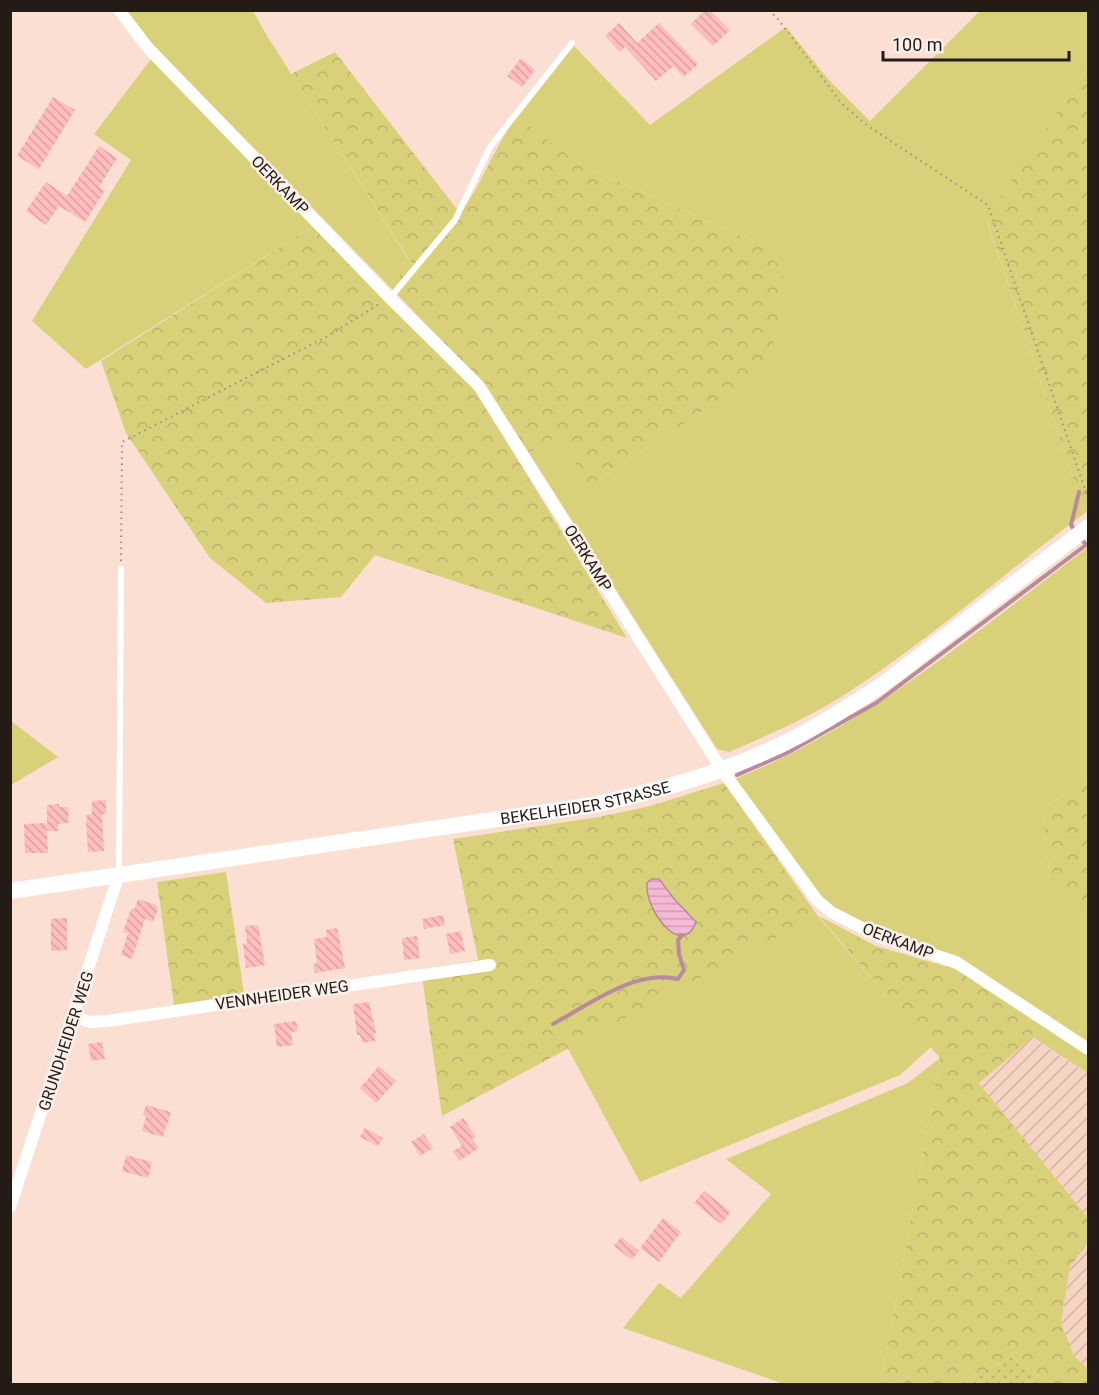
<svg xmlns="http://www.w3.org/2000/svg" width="1099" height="1395" viewBox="0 0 1099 1395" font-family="Roboto,sans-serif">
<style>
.industrial{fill:url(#industrial-furrows)}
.grass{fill:#d8d17a}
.forest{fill:url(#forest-crowns)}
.park{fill:url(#park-dots)}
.water{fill:url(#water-rules);stroke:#b78a9c;stroke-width:1.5}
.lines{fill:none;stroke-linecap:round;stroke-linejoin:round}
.stream{stroke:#b78a9c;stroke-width:4}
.building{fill:url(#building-back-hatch)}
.path{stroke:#a28d84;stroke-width:2;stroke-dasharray:1.5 4.5;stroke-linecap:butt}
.lane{stroke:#fff;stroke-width:6}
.street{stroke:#fff;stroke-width:12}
.secondary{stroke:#fff;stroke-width:16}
.labels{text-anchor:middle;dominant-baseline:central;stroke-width:5;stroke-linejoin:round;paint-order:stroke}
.street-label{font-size:16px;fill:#251b16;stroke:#fcf0eb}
</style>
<defs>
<pattern id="industrial-furrows" width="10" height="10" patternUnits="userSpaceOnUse" patternTransform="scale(1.5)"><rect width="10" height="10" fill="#f6d3c2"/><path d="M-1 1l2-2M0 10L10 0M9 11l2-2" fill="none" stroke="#d3b5a6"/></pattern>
<pattern id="forest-crowns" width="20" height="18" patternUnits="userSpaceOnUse" patternTransform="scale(1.5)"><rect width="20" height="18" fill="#d8d17a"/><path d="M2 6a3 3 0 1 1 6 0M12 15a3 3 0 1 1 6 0" fill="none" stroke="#b9b369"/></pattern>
<pattern id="park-dots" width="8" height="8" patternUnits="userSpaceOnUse" patternTransform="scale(1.5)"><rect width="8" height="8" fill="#d8d17a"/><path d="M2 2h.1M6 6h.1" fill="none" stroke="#b9b369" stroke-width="1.8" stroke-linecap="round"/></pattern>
<pattern id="water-rules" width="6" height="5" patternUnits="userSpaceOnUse" patternTransform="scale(1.5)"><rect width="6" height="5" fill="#f5b9d5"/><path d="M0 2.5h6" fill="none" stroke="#d29eb6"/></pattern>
<pattern id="building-back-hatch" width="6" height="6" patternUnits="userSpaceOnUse" patternTransform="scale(1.5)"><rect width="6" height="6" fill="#ffbcbd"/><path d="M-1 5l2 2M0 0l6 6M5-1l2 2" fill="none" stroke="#daa1a2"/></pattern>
</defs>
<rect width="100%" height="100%" fill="#fbdfd2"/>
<g class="industrial">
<polygon points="1033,1037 1088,1073 1088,1218 979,1083"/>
<polygon points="1088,1243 1088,1369 1074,1356 1061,1323 1070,1267"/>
</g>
<g class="grass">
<polygon points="127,11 253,11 264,31 412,265 389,286 155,47"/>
<path d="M980,11H1088V67L986,219L1085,513C1004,573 929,641 844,695C808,718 768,735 729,752L717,749L529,453L558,435L590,486L757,374L776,336L755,242L583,166L517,117L574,46L650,125L786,27L828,79L870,121Z"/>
<polygon points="151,59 313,226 86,369 32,321 131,160 94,134"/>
<path d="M1088,547V778L1042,809L1051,887L1088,913V1042L957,957L883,933L833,908L820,897L735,779C867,726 976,632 1088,547Z"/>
<polygon points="11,721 58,757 11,785 10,785"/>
<polygon points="817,915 931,1047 900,1075 640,1182 567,1047"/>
<polygon points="1045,1027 1088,1054 1088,1073 1033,1037"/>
<polygon points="940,1058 881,1384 784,1384 623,1328 659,1283 681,1298 771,1194 726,1159 908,1083"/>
</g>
<g class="forest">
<path d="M335,52L460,213C483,184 494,146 517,117L583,166L755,242L784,271L776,336L758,374L590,486L558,436L529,453L483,383L389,286L412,264L291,74Z"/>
<polygon points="1088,67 1088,511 1085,513 986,218"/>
<polygon points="313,226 474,389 627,638 375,555 341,597 266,603 210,558 126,433 101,361"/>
<polygon points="1088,778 1088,913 1051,887 1042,809"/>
<polygon points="724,783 817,915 876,946 955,969 1045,1027 979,1083 1088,1218 1088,1243 1070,1267 1061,1323 1074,1356 1088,1369 1088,1384 1049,1384 1012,1356 959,1384 881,1384 940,1058 818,915 442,1116 421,969 478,960 453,839 599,817 650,806"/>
<polygon points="226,872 244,994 174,1005 157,882"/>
</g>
<polygon class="park" points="1012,1356 1049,1384 959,1384"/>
<path class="water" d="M652,879H659L675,900L696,922C682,960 644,909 647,883Z"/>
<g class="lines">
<g class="stream">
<polyline points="1076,532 1071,525 1079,492"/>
<polyline points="737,775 787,753 876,703 1086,545 1081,538"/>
<path d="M553,1024C590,1004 635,969 678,979L684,970L679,954L678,940L682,935"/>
</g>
</g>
<g class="building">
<polygon points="705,10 710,10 730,30 713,46 691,24"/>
<polygon points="619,23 637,43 659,23 698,64 684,77 673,66 656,81 625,47 620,52 605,36"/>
<polygon points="521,58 535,70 522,87 507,76"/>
<polygon points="53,97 75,110 39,169 17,156"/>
<polygon points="99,146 117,158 99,187 105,190 85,222 59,206 46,225 26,211 46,182 67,196"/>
<polygon points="106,800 106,814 102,814 104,851 88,852 86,821 87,815 92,814 92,801"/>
<polygon points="59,804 59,807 68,807 69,823 58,824 58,831 47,831 47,805"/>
<polygon points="46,823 48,853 25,853 24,824"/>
<polygon points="138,899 156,905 158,909 153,922 145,919 132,959 121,955 128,933 123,932 131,909 134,910"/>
<polygon points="443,915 445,925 424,929 422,919"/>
<polygon points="67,918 67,950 51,951 51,919"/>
<polygon points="258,925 265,965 246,968 243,944 247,943 245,926"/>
<polygon points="337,928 345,968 315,973 313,964 317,963 314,939 327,937 326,930"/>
<polygon points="461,931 465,951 450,954 446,934"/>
<polygon points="417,936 420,958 404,960 402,938"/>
<polygon points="369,1002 376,1033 374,1033 375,1041 362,1043 360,1035 357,1035 353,1004"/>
<polygon points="296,1021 298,1031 291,1032 293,1045 277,1047 274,1024"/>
<polygon points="102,1042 105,1059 91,1061 88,1044"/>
<polygon points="379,1066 396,1081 376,1103 360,1088"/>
<polygon points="146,1105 171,1112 163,1137 142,1131 146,1116 143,1115"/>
<polygon points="463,1118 476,1137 472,1139 479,1148 459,1161 453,1151 462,1146 450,1127"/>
<polygon points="365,1128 383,1138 378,1146 360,1137"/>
<polygon points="424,1134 433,1148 420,1156 411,1142"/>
<polygon points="126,1155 152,1162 148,1178 122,1171"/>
<polygon points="704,1191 731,1212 721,1224 694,1203"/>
<polygon points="663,1218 681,1232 659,1262 640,1248"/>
<polygon points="621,1237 639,1251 632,1260 614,1246"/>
</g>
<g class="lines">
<g class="path">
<polyline points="769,10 778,19 842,104 868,126 988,205 1088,498"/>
<polyline points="121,561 122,442 328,336 379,304"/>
</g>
<g class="lane">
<polyline points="390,298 455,220 490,147 572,43"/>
<polyline points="119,874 121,569"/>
</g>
<g class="street">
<polyline points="119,10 147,47 390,298 479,386 722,770 817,900 831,912 880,937 956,962 1088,1049"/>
<polyline points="74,1016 90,1022 107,1021 490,965"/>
<polyline points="10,1207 119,874"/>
</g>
<path class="secondary" id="s1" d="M10,891L593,805C656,791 717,775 776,747C813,730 848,707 882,685L1088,527"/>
</g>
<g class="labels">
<g class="street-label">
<text transform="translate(280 185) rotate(46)">OERKAMP</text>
<text transform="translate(588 558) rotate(58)">OERKAMP</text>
<text stroke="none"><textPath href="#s1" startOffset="582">BEKELHEIDER STRASSE</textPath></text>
<text transform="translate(898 941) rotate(21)">OERKAMP</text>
<text transform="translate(282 995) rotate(-8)">VENNHEIDER WEG</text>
<text transform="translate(66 1041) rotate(-72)">GRUNDHEIDER WEG</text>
</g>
</g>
<rect width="1099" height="1395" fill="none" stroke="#251b16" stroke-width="24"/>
<path d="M883 51v9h186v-9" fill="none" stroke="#251b16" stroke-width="3"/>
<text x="892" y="51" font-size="18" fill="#251b16" stroke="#fcf0eb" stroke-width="4.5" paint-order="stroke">100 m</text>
</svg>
